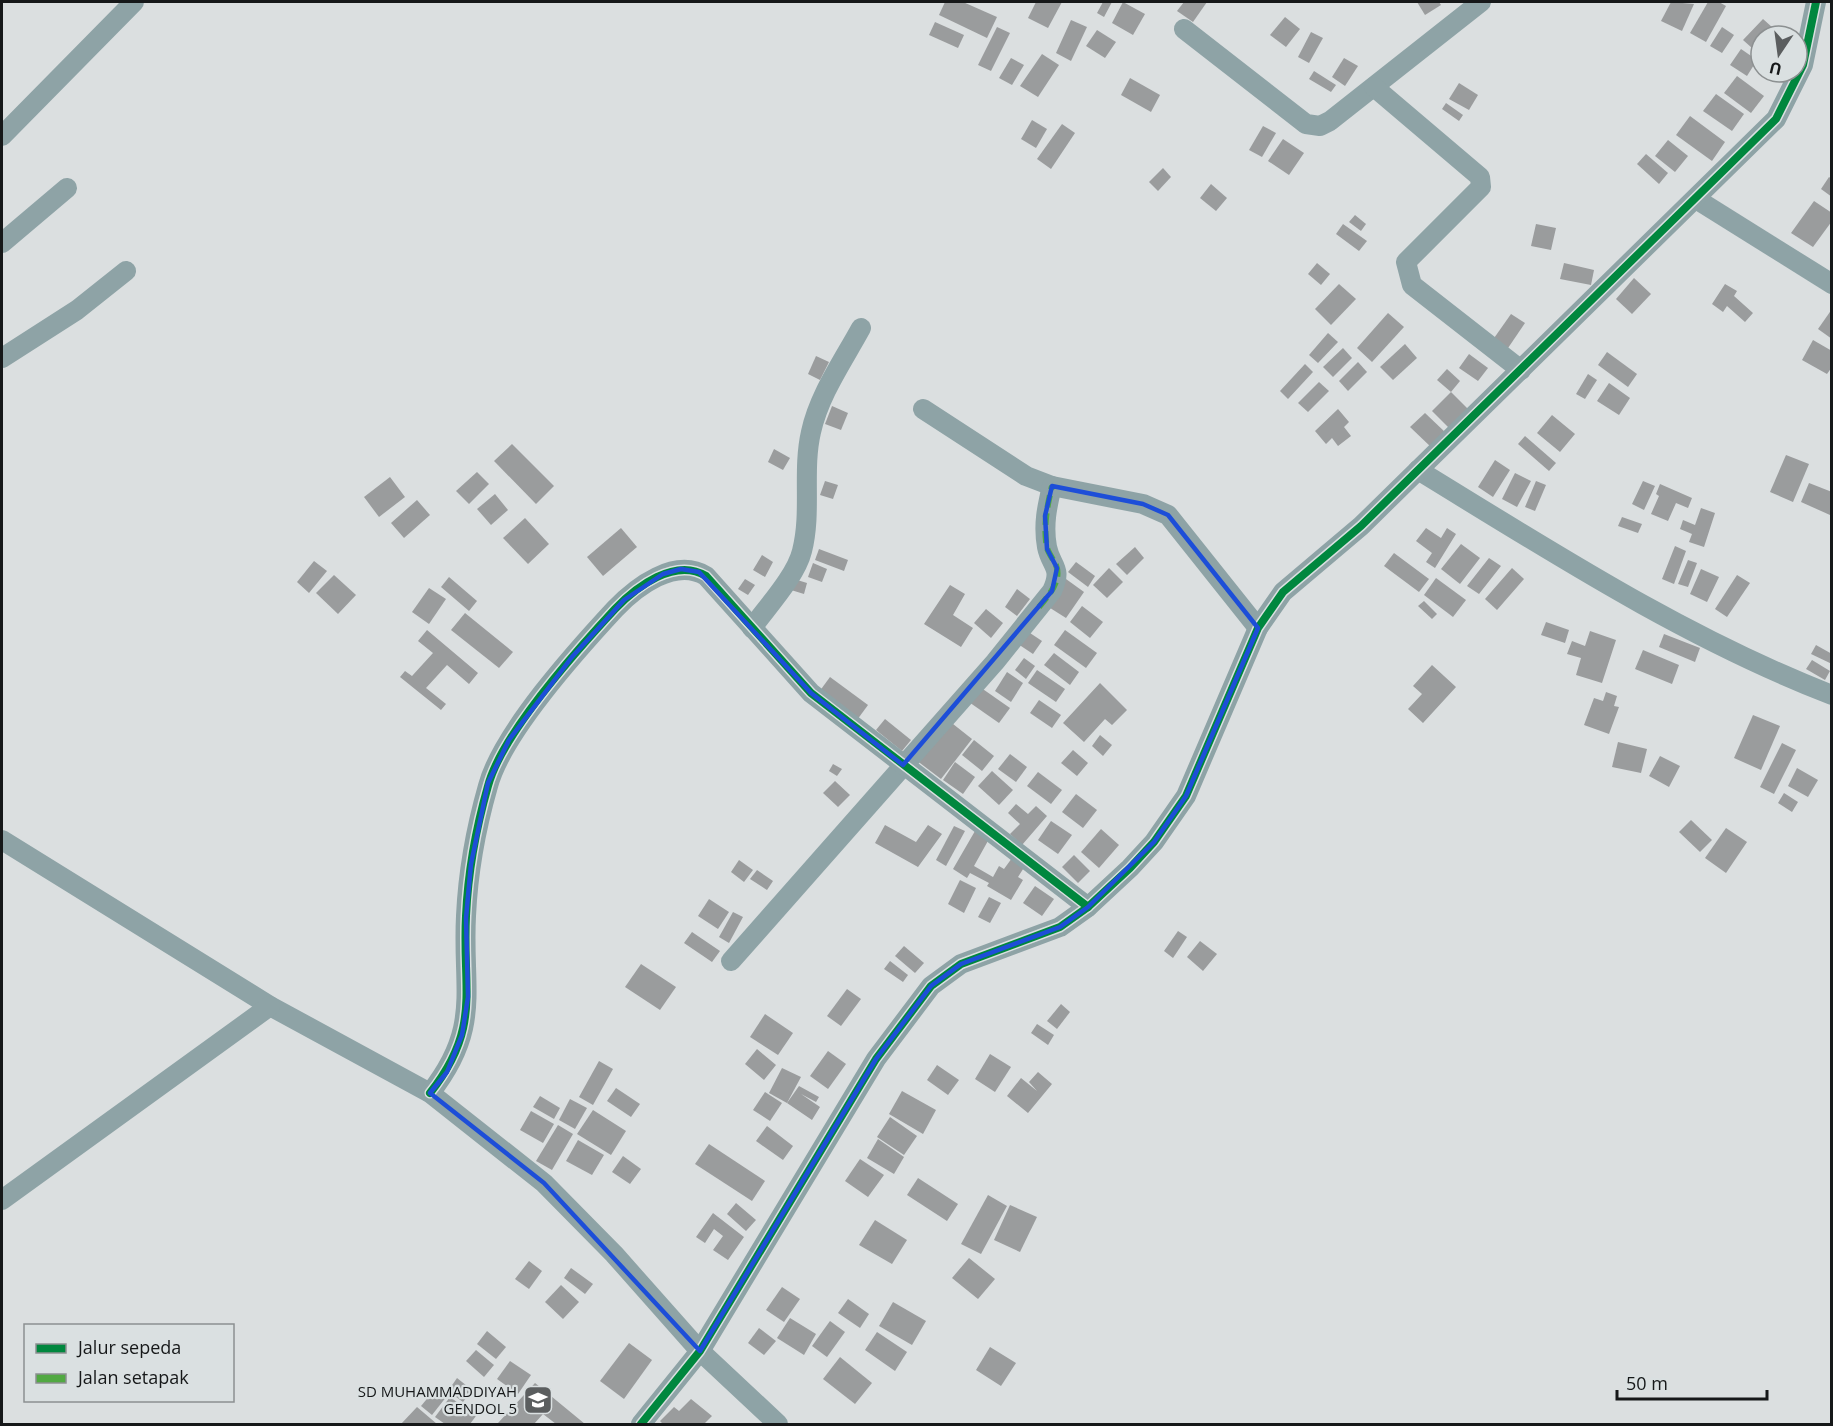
<svg xmlns="http://www.w3.org/2000/svg" width="1833" height="1426" viewBox="0 0 1833 1426" font-family="'Open Sans',sans-serif">
<style>
.building{fill:#9a9c9d}
.lines{fill:none;stroke-linecap:round;stroke-linejoin:round}
.minor{stroke:#8ea3a6;stroke-width:20}
.quiet{stroke:#51a942;stroke-width:6;stroke-dasharray:12 6;stroke-linecap:butt}
.cycleway-casing{stroke:#dae0e1;stroke-width:11}
.cycleway{stroke:#00873e;stroke-width:8}
.marked{fill:none;stroke:#1d4ed8;stroke-width:4.5;stroke-linejoin:round}
.labels{text-anchor:middle;dominant-baseline:central;stroke-width:4.5;stroke-linejoin:round;paint-order:stroke}
.poi-label{font-size:15px;fill:#161819;stroke:#dae0e1;text-anchor:end}
</style>
<rect width="100%" height="100%" fill="#dbdfe0"/>
<g class="building">
<polygon points="945,2 963,2 997,17 987,38 939,15"/>
<polygon points="1036,2 1062,2 1048,28 1028,18"/>
<polygon points="1103,2 1112,2 1104,17 1097,13"/>
<polygon points="1123,2 1145,14 1133,35 1112,23"/>
<polygon points="1184,2 1207,2 1193,22 1177,11"/>
<polygon points="1417,2 1439,2 1441,5 1425,15"/>
<polygon points="1671,2 1694,4 1682,31 1661,21"/>
<polygon points="1708,2 1719,2 1726,6 1706,42 1690,33"/>
<polygon points="1285,17 1300,29 1286,47 1270,35"/>
<polygon points="1763,19 1782,36 1761,36 1761,56 1743,40"/>
<polygon points="1071,20 1087,27 1071,61 1056,53"/>
<polygon points="935,22 964,35 958,48 929,35"/>
<polygon points="997,27 1010,33 991,71 978,65"/>
<polygon points="1722,27 1734,35 1722,53 1710,46"/>
<polygon points="1097,30 1116,42 1105,58 1086,46"/>
<polygon points="1311,32 1323,38 1309,63 1298,57"/>
<polygon points="1741,49 1757,60 1747,76 1730,65"/>
<polygon points="1042,54 1059,65 1038,97 1020,86"/>
<polygon points="1011,58 1024,65 1012,85 999,78"/>
<polygon points="1344,58 1358,66 1345,86 1332,77"/>
<polygon points="1314,71 1336,85 1331,92 1309,79"/>
<polygon points="1737,76 1764,96 1751,113 1724,93"/>
<polygon points="1130,78 1160,95 1151,112 1121,95"/>
<polygon points="1459,83 1478,95 1469,110 1449,99"/>
<polygon points="1716,94 1744,114 1732,131 1703,111"/>
<polygon points="1446,103 1463,115 1459,121 1442,109"/>
<polygon points="1690,116 1725,142 1712,161 1676,135"/>
<polygon points="1032,120 1047,129 1036,148 1021,139"/>
<polygon points="1062,124 1075,133 1051,169 1037,159"/>
<polygon points="1263,126 1276,133 1262,157 1249,150"/>
<polygon points="1283,139 1304,153 1289,175 1268,161"/>
<polygon points="1668,140 1688,156 1675,172 1655,156"/>
<polygon points="1646,154 1668,173 1659,184 1637,164"/>
<polygon points="1163,168 1171,177 1158,191 1149,182"/>
<polygon points="1829,177 1832,179 1832,197 1821,189"/>
<polygon points="1211,184 1227,198 1216,211 1200,198"/>
<polygon points="1814,201 1832,213 1832,221 1813,247 1791,233"/>
<polygon points="1355,215 1366,224 1361,231 1349,222"/>
<polygon points="1343,224 1367,241 1359,251 1336,234"/>
<polygon points="1536,224 1556,228 1551,250 1531,246"/>
<polygon points="1317,263 1330,274 1321,285 1308,274"/>
<polygon points="1564,263 1594,270 1591,285 1560,279"/>
<polygon points="1634,278 1651,294 1632,314 1616,299"/>
<polygon points="1339,284 1356,299 1331,325 1315,309"/>
<polygon points="1725,284 1737,291 1734,296 1753,313 1745,322 1727,306 1723,312 1712,304"/>
<polygon points="1832,309 1832,339 1818,329"/>
<polygon points="1388,313 1404,327 1372,362 1357,348"/>
<polygon points="1511,314 1525,323 1506,351 1492,341"/>
<polygon points="1328,333 1338,342 1318,363 1309,355"/>
<polygon points="1813,340 1832,351 1832,367 1827,374 1802,360"/>
<polygon points="1405,344 1417,358 1393,380 1380,367"/>
<polygon points="1343,348 1352,358 1333,377 1323,367"/>
<polygon points="1607,352 1637,374 1628,387 1598,365"/>
<polygon points="1469,354 1488,368 1478,381 1459,368"/>
<polygon points="816,356 829,362 820,380 808,374"/>
<polygon points="1358,362 1367,372 1348,391 1339,381"/>
<polygon points="1305,364 1313,372 1288,399 1280,391"/>
<polygon points="1447,369 1460,381 1451,392 1437,380"/>
<polygon points="1588,374 1597,380 1585,399 1576,394"/>
<polygon points="1319,382 1329,391 1308,412 1298,403"/>
<polygon points="1609,383 1630,398 1619,415 1597,401"/>
<polygon points="1451,392 1469,410 1450,429 1432,411"/>
<polygon points="832,406 848,413 841,430 825,424"/>
<polygon points="1338,409 1349,422 1344,427 1351,436 1338,446 1332,438 1326,444 1315,431"/>
<polygon points="1425,413 1446,433 1432,448 1410,427"/>
<polygon points="1552,415 1575,434 1560,452 1537,433"/>
<polygon points="1525,436 1556,463 1549,471 1518,444"/>
<polygon points="512,444 554,486 536,504 494,461"/>
<polygon points="774,449 790,458 783,470 768,462"/>
<polygon points="1786,455 1809,464 1793,502 1770,492"/>
<polygon points="1495,460 1510,470 1493,497 1478,487"/>
<polygon points="477,472 489,484 469,504 456,491"/>
<polygon points="1515,473 1531,481 1517,507 1502,499"/>
<polygon points="390,477 405,497 379,517 364,497"/>
<polygon points="825,481 838,485 833,499 820,495"/>
<polygon points="1536,481 1546,485 1535,511 1525,507"/>
<polygon points="1643,481 1655,486 1644,510 1632,504"/>
<polygon points="1809,483 1832,492 1830,515 1801,502"/>
<polygon points="1660,484 1692,498 1688,508 1676,503 1668,521 1651,514 1659,496 1656,494"/>
<polygon points="495,494 508,510 491,525 477,509"/>
<polygon points="417,500 430,515 404,538 391,523"/>
<polygon points="1701,508 1715,513 1704,547 1689,542 1692,534 1680,529 1683,520 1695,525"/>
<polygon points="1622,517 1642,524 1638,533 1618,526"/>
<polygon points="525,518 549,544 528,564 503,538"/>
<polygon points="621,528 637,547 603,576 587,557"/>
<polygon points="1426,528 1441,538 1447,528 1456,534 1435,568 1426,562 1432,553 1416,541"/>
<polygon points="1461,544 1480,558 1460,584 1441,569"/>
<polygon points="1675,546 1686,551 1674,584 1662,579"/>
<polygon points="1135,547 1144,558 1127,575 1116,564"/>
<polygon points="819,549 848,560 844,571 815,560"/>
<polygon points="1394,553 1429,579 1419,592 1384,566"/>
<polygon points="762,555 773,562 765,577 753,570"/>
<polygon points="1489,558 1501,566 1479,594 1467,586"/>
<polygon points="1688,560 1697,563 1688,587 1678,584"/>
<polygon points="314,561 327,571 309,593 297,582"/>
<polygon points="1076,562 1095,576 1088,587 1068,572"/>
<polygon points="813,563 827,569 822,582 808,577"/>
<polygon points="1109,568 1123,582 1107,598 1093,585"/>
<polygon points="1512,568 1524,579 1497,610 1485,599"/>
<polygon points="1701,569 1719,577 1707,602 1690,594"/>
<polygon points="334,575 356,595 338,614 316,593"/>
<polygon points="1737,575 1750,583 1727,617 1715,609"/>
<polygon points="449,577 477,601 469,611 441,587"/>
<polygon points="1436,578 1466,600 1453,617 1424,595"/>
<polygon points="745,579 755,585 748,595 738,589"/>
<polygon points="794,579 807,583 804,594 791,590"/>
<polygon points="1066,579 1084,592 1066,618 1047,606"/>
<polygon points="950,585 965,594 953,615 973,628 961,647 924,624"/>
<polygon points="429,588 446,599 429,624 412,612"/>
<polygon points="1017,589 1030,599 1017,616 1005,607"/>
<polygon points="1424,601 1437,614 1432,619 1418,606"/>
<polygon points="1082,606 1103,622 1090,638 1070,622"/>
<polygon points="986,609 1003,623 991,638 974,623"/>
<polygon points="465,613 513,652 499,668 451,630"/>
<polygon points="1546,622 1569,630 1565,643 1541,635"/>
<polygon points="427,630 478,673 469,684 447,665 426,688 446,704 441,710 400,677 405,671 412,676 433,653 418,641"/>
<polygon points="1065,630 1097,653 1086,668 1054,645"/>
<polygon points="1027,631 1042,641 1033,654 1018,644"/>
<polygon points="1590,631 1616,640 1602,683 1576,675 1581,658 1567,654 1572,641 1585,646"/>
<polygon points="1664,634 1700,648 1695,662 1659,647"/>
<polygon points="1816,645 1832,654 1832,664 1811,654"/>
<polygon points="1643,650 1679,665 1672,684 1635,669"/>
<polygon points="1054,653 1079,672 1070,685 1044,665"/>
<polygon points="1024,658 1035,666 1026,679 1015,670"/>
<polygon points="1812,660 1830,671 1825,680 1806,669"/>
<polygon points="1432,665 1456,687 1423,723 1408,709 1422,694 1413,686"/>
<polygon points="1037,670 1065,689 1056,702 1028,683"/>
<polygon points="1007,672 1023,683 1011,702 995,691"/>
<polygon points="830,677 868,705 857,720 819,692"/>
<polygon points="1100,683 1127,710 1112,725 1105,719 1084,742 1063,723"/>
<polygon points="977,685 1010,708 999,723 966,700"/>
<polygon points="1606,692 1617,696 1614,706 1619,707 1609,734 1584,725 1594,698 1603,701"/>
<polygon points="1039,700 1061,715 1052,728 1030,713"/>
<polygon points="1753,715 1780,726 1761,770 1734,758"/>
<polygon points="885,719 911,740 902,751 876,730"/>
<polygon points="948,720 972,739 941,779 916,760"/>
<polygon points="1100,735 1112,745 1103,756 1092,746"/>
<polygon points="974,740 994,756 982,771 962,755"/>
<polygon points="1618,742 1647,749 1641,773 1612,767"/>
<polygon points="1782,743 1796,750 1774,794 1760,787"/>
<polygon points="1073,750 1088,763 1077,776 1061,763"/>
<polygon points="1010,754 1027,767 1016,782 998,769"/>
<polygon points="1660,756 1680,766 1669,787 1649,776"/>
<polygon points="955,762 975,777 963,794 943,780"/>
<polygon points="833,764 842,769 837,776 829,771"/>
<polygon points="1797,768 1818,780 1808,797 1788,786"/>
<polygon points="992,771 1013,790 999,805 978,786"/>
<polygon points="1038,772 1062,790 1051,804 1027,786"/>
<polygon points="835,781 850,795 838,807 823,793"/>
<polygon points="1784,793 1798,802 1792,812 1778,803"/>
<polygon points="1076,794 1097,810 1083,828 1062,812"/>
<polygon points="1016,804 1028,814 1036,806 1047,816 1022,845 1010,834 1020,824 1008,813"/>
<polygon points="1691,820 1712,840 1700,852 1679,832"/>
<polygon points="1051,821 1072,835 1058,854 1038,840"/>
<polygon points="885,825 916,842 928,825 942,834 918,867 875,843"/>
<polygon points="954,826 965,831 946,866 936,860"/>
<polygon points="1726,828 1747,842 1726,873 1705,858"/>
<polygon points="1101,829 1119,845 1099,868 1081,852"/>
<polygon points="975,831 989,839 974,866 993,877 999,866 1004,869 1012,858 1025,866 1018,877 1023,880 1011,900 987,886 989,883 970,873 967,878 953,869"/>
<polygon points="1074,855 1090,871 1078,883 1062,867"/>
<polygon points="739,860 753,870 744,882 731,872"/>
<polygon points="757,870 773,881 767,890 750,879"/>
<polygon points="960,880 976,888 964,913 948,904"/>
<polygon points="1035,886 1054,899 1042,916 1023,903"/>
<polygon points="989,897 1001,903 990,923 978,917"/>
<polygon points="709,899 729,912 718,929 698,916"/>
<polygon points="733,912 743,917 729,943 719,937"/>
<polygon points="1178,931 1187,937 1173,958 1164,951"/>
<polygon points="692,932 720,951 712,962 684,943"/>
<polygon points="1200,941 1217,954 1203,971 1187,957"/>
<polygon points="904,946 924,963 915,973 895,956"/>
<polygon points="890,961 908,975 903,982 884,969"/>
<polygon points="641,964 676,987 660,1010 625,987"/>
<polygon points="847,989 861,999 841,1026 827,1016"/>
<polygon points="1061,1004 1070,1012 1057,1029 1047,1021"/>
<polygon points="765,1014 793,1033 778,1055 750,1037"/>
<polygon points="1037,1024 1054,1035 1048,1045 1031,1033"/>
<polygon points="757,1049 776,1065 764,1080 745,1064"/>
<polygon points="828,1051 846,1064 828,1089 810,1076"/>
<polygon points="990,1054 1011,1067 995,1092 975,1079"/>
<polygon points="599,1061 613,1069 593,1105 579,1097"/>
<polygon points="937,1065 959,1080 948,1095 927,1080"/>
<polygon points="782,1068 801,1077 787,1103 769,1093"/>
<polygon points="1038,1072 1052,1084 1028,1113 1007,1096 1021,1078 1037,1091 1029,1082"/>
<polygon points="799,1086 819,1097 816,1102 801,1094 820,1107 812,1120 787,1103"/>
<polygon points="616,1088 640,1104 631,1117 607,1101"/>
<polygon points="902,1091 936,1110 923,1134 889,1114"/>
<polygon points="765,1092 782,1103 770,1121 753,1110"/>
<polygon points="540,1096 560,1108 554,1119 533,1107"/>
<polygon points="570,1099 587,1108 575,1129 559,1120"/>
<polygon points="593,1110 626,1131 611,1155 577,1134"/>
<polygon points="531,1111 554,1124 543,1143 520,1130"/>
<polygon points="890,1117 917,1136 904,1155 877,1137"/>
<polygon points="558,1125 573,1134 552,1170 536,1161"/>
<polygon points="767,1126 793,1146 783,1160 756,1141"/>
<polygon points="878,1139 904,1157 894,1174 867,1158"/>
<polygon points="578,1140 604,1155 592,1175 566,1161"/>
<polygon points="709,1144 765,1181 752,1201 695,1164"/>
<polygon points="623,1156 641,1169 630,1184 612,1172"/>
<polygon points="860,1159 884,1175 868,1197 845,1181"/>
<polygon points="918,1178 958,1204 947,1221 907,1195"/>
<polygon points="988,1195 1007,1206 981,1254 961,1244"/>
<polygon points="736,1203 756,1220 746,1231 727,1214"/>
<polygon points="1010,1205 1037,1217 1020,1252 994,1240"/>
<polygon points="713,1213 744,1237 728,1260 713,1250 723,1236 714,1229 705,1243 696,1237"/>
<polygon points="875,1220 907,1240 892,1264 859,1245"/>
<polygon points="969,1258 995,1279 978,1299 952,1278"/>
<polygon points="529,1261 542,1271 529,1289 515,1279"/>
<polygon points="571,1268 593,1284 585,1294 564,1278"/>
<polygon points="561,1285 579,1302 563,1319 545,1302"/>
<polygon points="782,1287 800,1299 784,1322 766,1310"/>
<polygon points="848,1299 869,1314 860,1328 838,1313"/>
<polygon points="893,1302 926,1321 912,1345 879,1326"/>
<polygon points="790,1318 816,1334 804,1355 777,1338"/>
<polygon points="830,1321 845,1332 827,1357 812,1346"/>
<polygon points="759,1328 776,1341 764,1355 748,1343"/>
<polygon points="487,1331 506,1347 496,1359 477,1344"/>
<polygon points="877,1332 907,1352 895,1371 865,1350"/>
<polygon points="629,1343 652,1360 624,1399 600,1381"/>
<polygon points="990,1347 1016,1363 1001,1386 976,1370"/>
<polygon points="476,1350 494,1365 484,1377 466,1361"/>
<polygon points="840,1357 872,1383 855,1404 823,1379"/>
<polygon points="510,1361 531,1375 518,1394 497,1379"/>
<polygon points="457,1378 472,1390 463,1402 448,1391"/>
<polygon points="535,1383 540,1387 585,1424 556,1424 543,1414 534,1424 499,1424 498,1423"/>
<polygon points="436,1388 447,1396 432,1415 421,1406"/>
<polygon points="450,1397 476,1416 470,1424 445,1424 435,1417"/>
<polygon points="691,1399 712,1416 704,1424 663,1424 660,1421 674,1407 679,1411"/>
<polygon points="417,1407 437,1424 401,1424"/>
</g>
<g class="lines">
<g class="minor">
<polyline points="1184,29 1306,124 1320,126 1330,121 1481,2"/>
<polyline points="1374,87 1480,177 1481,187 1406,262 1412,285 1521,370"/>
<polyline points="2,136 134,2"/>
<polyline points="1696,199 1832,284"/>
<polyline points="2,243 67,188"/>
<polyline points="2,358 77,310 126,271"/>
<polyline points="923,409 1026,476 1052,486 1143,504 1168,515 1258,628"/>
<path d="M1418,470C1552,552 1685,638 1832,695"/>
<path d="M752,628C767,607 796,576 802,551C812,512 802,471 811,432C819,395 843,361 861,328"/>
<polyline points="2,840 270,1006 430,1093 544,1183 614,1254 700,1351 778,1424"/>
<path d="M731,961L995,662L1052,591C1063,567 1051,567 1047,547C1043,525 1047,507 1052,486"/>
<path d="M430,1093C482,1027 462,990 466,916C468,872 476,828 488,786C502,733 577,650 615,609C636,587 675,557 706,576L811,693L1088,907"/>
<polyline points="2,1200 270,1006"/>
<polyline points="641,1424 700,1351 876,1059 931,986 961,964 1060,927 1088,907 1130,868 1154,842 1186,796 1258,628 1283,592 1361,526 1776,119 1803,65 1816,2"/>
</g>
<path class="quiet" d="M1039,607C1049,595 1062,581 1056,565C1053,559 1049,554 1047,548C1043,526 1047,507 1052,486"/>
<g class="cycleway-casing">
<g id="cycleway">
<path d="M430,1093C482,1027 462,990 466,916C468,872 476,828 488,786C502,733 577,650 615,609C636,587 675,557 706,576L811,693L1088,907"/>
<polyline points="641,1424 700,1351 876,1059 931,986 961,964 1060,927 1088,907 1130,868 1154,842 1186,796 1258,628 1283,592 1361,526 1776,119 1803,65 1816,2"/>
</g>
</g>
<use href="#cycleway" class="cycleway"/>
</g>
<path class="marked" d="M1052,486L1143,504L1168,515L1258,628L1186,796L1154,842L1088,907L1060,927L961,964L931,986L876,1059L700,1351L544,1183L430,1093L447,1072L462,1035L468,997L466,918L471,864L488,783L509,740L572,657L624,600L663,574L681,569L699,572L811,693L903,765L1052,591L1057,568L1047,549L1045,516Z"/>
<defs>
<g id="school-square" transform="scale(1.5)"><rect x="-9" y="-9" width="18" height="18" rx="4" fill="#5b5e5f" stroke="#dae0e1"/><path d="M0-5L7-2L0 1L-7-2ZM-4 1L0 2.5L4 1V4Q0 6-4 4Z" fill="#fff"/></g>
</defs>
<g fill-rule="evenodd">
<use href="#school-square" x="538" y="1400"/>
</g>
<g class="labels">
<g class="poi-label">
<text x="517" y="1391">SD MUHAMMADDIYAH<tspan x="517" dy="17">GENDOL 5</tspan></text>
</g>
</g>
<rect width="1833" height="1426" fill="none" stroke="#161819" stroke-width="6"/>
<rect x="24" y="1324" width="210" height="78" fill="#dae0e1" stroke="#8c9091" stroke-width="1.5"/>
<rect x="36" y="1344" width="30" height="9" fill="#00873e" stroke="#8c9091" stroke-width="1.5"/>
<text x="78" y="1354" font-size="18" fill="#161819">Jalur sepeda</text>
<rect x="36" y="1374" width="30" height="9" fill="#51a942" stroke="#8c9091" stroke-width="1.5"/>
<text x="78" y="1384" font-size="18" fill="#161819">Jalan setapak</text>
<g transform="translate(1779 54) rotate(193)"><circle r="28" fill="#dae0e1" stroke="#8c9091" stroke-width="1.5"/>
<path d="M0-4.5L10 22L0 15L-10 22Z" fill="#5b5e5f"/>
<text y="-9" font-size="16" font-weight="bold" text-anchor="middle" fill="#161819">U</text>
</g>
<path d="M1617 1390v9h150v-9" fill="none" stroke="#161819" stroke-width="3"/>
<text x="1626" y="1390" font-size="18" fill="#161819" stroke="#dae0e1" stroke-width="4.5" paint-order="stroke">50 m</text>
</svg>
